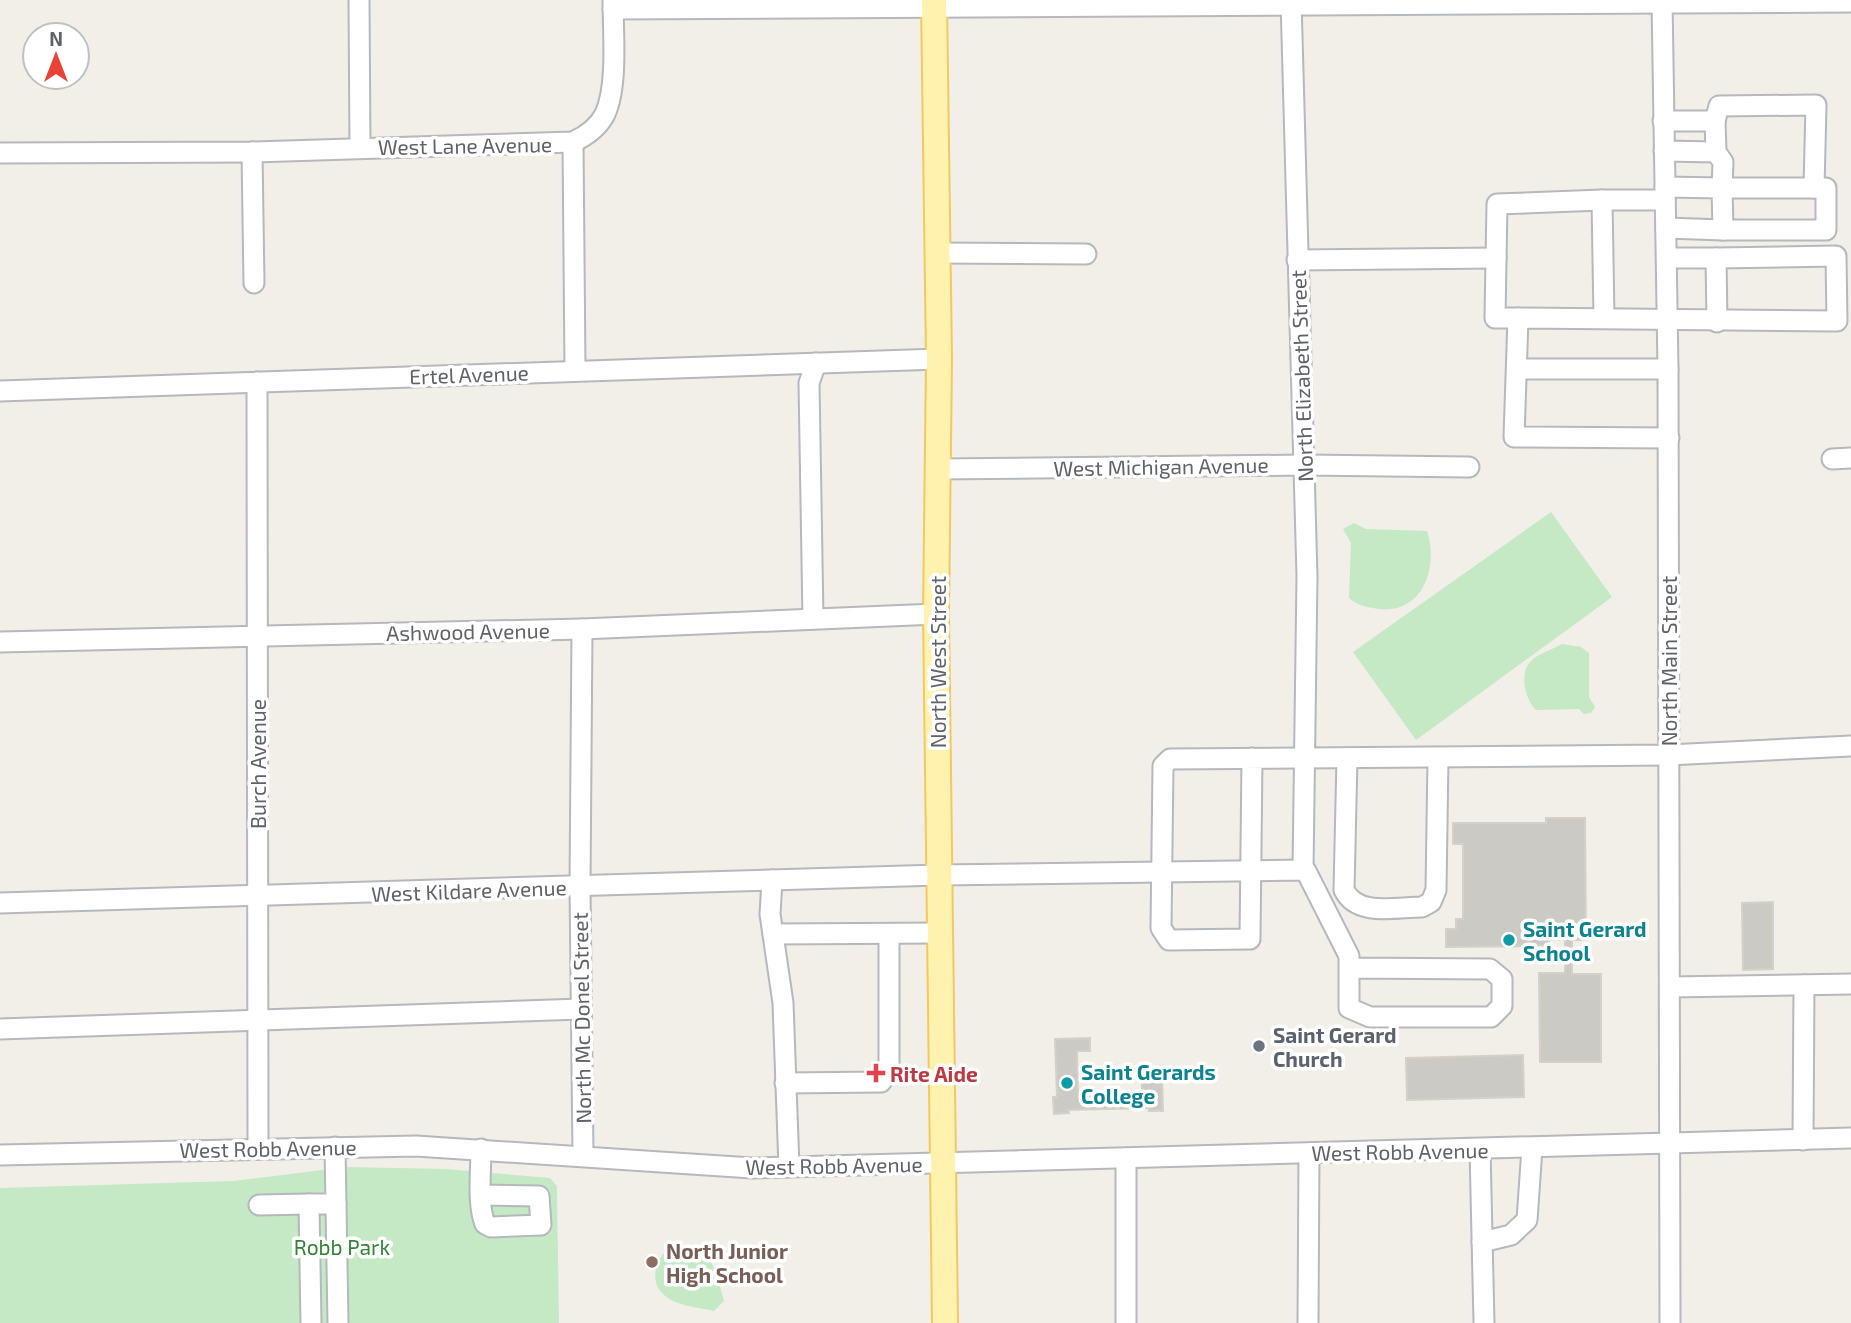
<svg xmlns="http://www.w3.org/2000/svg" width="1851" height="1323" viewBox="0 0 1851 1323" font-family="'Exo 2',sans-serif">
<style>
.green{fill:#c5e8c5}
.building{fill:#cccac5;stroke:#d6d1c6;stroke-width:2}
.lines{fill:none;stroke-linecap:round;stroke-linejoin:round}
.minor-casing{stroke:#b5b8bc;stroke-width:23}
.major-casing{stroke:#f2c960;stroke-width:28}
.minor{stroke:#fff;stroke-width:19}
.major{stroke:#fff2af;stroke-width:24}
.culture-dot{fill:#0f9aa8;stroke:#fff;stroke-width:2.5}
.worship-dot{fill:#6b7280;stroke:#fff;stroke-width:2.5}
.health-dot{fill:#e0444e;stroke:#fff;stroke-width:2.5}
.education-dot{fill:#8d6e63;stroke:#fff;stroke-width:2.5}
.labels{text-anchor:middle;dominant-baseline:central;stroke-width:7;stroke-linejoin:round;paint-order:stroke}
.street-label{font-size:21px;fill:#5f6368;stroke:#fff}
.culture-label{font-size:21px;font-weight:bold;fill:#0d838f;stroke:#fff;text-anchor:start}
.worship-label{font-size:21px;font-weight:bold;fill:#5b616d;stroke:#fff;text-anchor:start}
.health-label{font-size:21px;font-weight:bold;fill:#be3a42;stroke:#fff;text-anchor:start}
.park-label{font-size:21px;fill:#348238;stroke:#fff}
.education-label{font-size:21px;font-weight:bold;fill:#785e54;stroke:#fff;text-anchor:start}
</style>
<rect width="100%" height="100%" fill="#f1efe8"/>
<g class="green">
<polygon points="1551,512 1612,597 1416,740 1353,652"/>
<path d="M1354,523L1366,529L1427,531C1439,567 1423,614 1379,609C1367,607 1358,606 1349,598L1351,543L1343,529Z"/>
<path d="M1562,644L1581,647L1589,653V697L1595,707L1591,713L1584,714L1579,709L1536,710C1525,699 1518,673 1532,660C1540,653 1553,649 1562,644Z"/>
<polygon points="346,1167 445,1169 550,1178 557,1186 557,1194 559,1323 0,1323 0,1188 233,1181"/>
<path d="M690,1247C716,1254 717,1279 724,1301L714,1311C697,1307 674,1306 662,1293C649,1281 656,1252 673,1248C678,1247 685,1248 690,1247Z"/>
</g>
<g class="building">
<polygon points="1546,818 1585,818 1586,940 1572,940 1572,974 1601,974 1601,1062 1540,1062 1539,973 1565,973 1565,940 1549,940 1549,946 1446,947 1446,929 1456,929 1456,919 1463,919 1463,844 1453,844 1453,823 1546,823"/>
<polygon points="1773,902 1773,969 1743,970 1742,903"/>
<polygon points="1090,1038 1090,1051 1077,1051 1078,1092 1142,1091 1142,1076 1162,1075 1163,1111 1149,1111 1149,1108 1068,1110 1069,1113 1054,1114 1053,1097 1057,1097 1055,1039"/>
<polygon points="1523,1055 1524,1097 1407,1100 1406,1058"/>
</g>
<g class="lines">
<g class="minor-casing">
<g id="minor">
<polyline points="359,0 360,147"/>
<polyline points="1291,0 1307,576 1303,870"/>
<polyline points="1662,0 1668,369 1670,1323"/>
<polyline points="613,9 1851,2"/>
<polyline points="1663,121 1715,121 1716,152 1723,162 1722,188 1826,188 1826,230 1723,230"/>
<polyline points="1715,121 1719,106 1816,105 1814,188"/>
<polyline points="573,142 575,370"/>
<polyline points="1664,151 1716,152"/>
<polyline points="252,152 254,283"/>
<path d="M0,153L252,152L573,142C586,136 598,128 605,114C618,86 613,32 613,0"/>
<polyline points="1665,187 1722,188 1723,230 1666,228"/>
<polyline points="938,253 1086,254"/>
<polyline points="1667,258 1716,258 1717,322"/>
<polyline points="1297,260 1496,258"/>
<polyline points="1518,318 1495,318 1497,204 1602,200"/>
<polyline points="1604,318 1602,200 1665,200"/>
<polyline points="1518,369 1668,369"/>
<polyline points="257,382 258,1147"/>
<polyline points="0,391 939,359"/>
<polyline points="1669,438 1514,437 1518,318 1837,321 1836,256 1716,258"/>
<polyline points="1832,459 1851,458"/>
<polyline points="938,469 1305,465 1469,467"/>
<polyline points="813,619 809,383 816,363"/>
<polyline points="582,629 580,887 583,1155"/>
<polyline points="0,642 582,629 936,614"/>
<polyline points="1252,758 1250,939 1169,940 1161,928 1163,766 1170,759 1668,755 1851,746"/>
<path d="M1347,758L1344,890C1357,917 1396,907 1422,907L1431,902L1436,890L1438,758"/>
<polyline points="772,880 770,914 783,1003 789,1167"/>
<polyline points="0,903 939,875 1303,870 1306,871 1349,956 1349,1008 1370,1017 1491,1017 1502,1006 1502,979 1490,969 1349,968"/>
<polyline points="773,934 940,933"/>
<polyline points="1671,987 1851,984"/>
<polyline points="0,1029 581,1009"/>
<polyline points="785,1083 881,1082 889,1071 889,934"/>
<polyline points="1803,1140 1804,985"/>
<polyline points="335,1147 338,1323"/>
<path d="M481,1149C481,1171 477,1204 485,1224L491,1227L541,1225L539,1196L482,1195"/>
<polyline points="1480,1149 1484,1323"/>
<polyline points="0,1155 416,1146 752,1168 1851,1138"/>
<polyline points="1126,1158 1126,1323"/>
<polyline points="259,1205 309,1204"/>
<polyline points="1482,1242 1511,1235 1527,1220 1532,1148"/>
<polyline points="311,1323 309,1204 336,1204"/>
<polyline points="1308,1323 1309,1153"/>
</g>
</g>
<g class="major-casing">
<polyline id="major" points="934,0 939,359 936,614 945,1323"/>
</g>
<use href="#minor" class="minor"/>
<use href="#major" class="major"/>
</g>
<g class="culture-dot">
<circle cx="1509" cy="940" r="7"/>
<circle cx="1067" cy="1083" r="7"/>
</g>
<circle class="worship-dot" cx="1259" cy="1046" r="7"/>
<path class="health-dot" d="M872.5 1062.5h7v7h7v7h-7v7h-7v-7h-7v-7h7z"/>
<circle class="education-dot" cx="652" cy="1262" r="7"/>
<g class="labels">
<g class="street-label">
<text transform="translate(465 145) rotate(-1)">West Lane Avenue</text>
<text transform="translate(469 374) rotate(-2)">Ertel Avenue</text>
<text transform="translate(1301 376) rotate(-92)">North Elizabeth Street</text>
<text transform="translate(1161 466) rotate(-1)">West Michigan Avenue</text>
<text transform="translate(468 631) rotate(-1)">Ashwood Avenue</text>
<text transform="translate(1668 661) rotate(-90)">North Main Street</text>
<text transform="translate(937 662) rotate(-90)">North West Street</text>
<text transform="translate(257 764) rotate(-90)">Burch Avenue</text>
<text transform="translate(469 890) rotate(-2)">West Kildare Avenue</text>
<text transform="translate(581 1018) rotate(-91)">North Mc Donel Street</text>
<text transform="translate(268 1148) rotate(-1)">West Robb Avenue</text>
<text transform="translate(1400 1151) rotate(-1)">West Robb Avenue</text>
<text transform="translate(834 1165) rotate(-1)">West Robb Avenue</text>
</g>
<g class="culture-label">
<text x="1523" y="928">Saint Gerard<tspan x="1523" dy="24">School</tspan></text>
<text x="1081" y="1071">Saint Gerards<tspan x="1081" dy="24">College</tspan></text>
</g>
<g class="worship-label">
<text x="1273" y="1034">Saint Gerard<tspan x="1273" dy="24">Church</tspan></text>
</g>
<g class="health-label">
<text x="890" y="1073">Rite Aide</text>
</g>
<g class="park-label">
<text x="342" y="1246">Robb Park</text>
</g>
<g class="education-label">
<text x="666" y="1250">North Junior<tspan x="666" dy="24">High School</tspan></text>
</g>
</g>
<g transform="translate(56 56)"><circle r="33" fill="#ffffff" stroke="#bfc1c3" stroke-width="2"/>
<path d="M0-5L12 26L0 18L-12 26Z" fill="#ea4335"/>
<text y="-10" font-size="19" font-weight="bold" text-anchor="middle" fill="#5f6368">N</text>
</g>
</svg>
